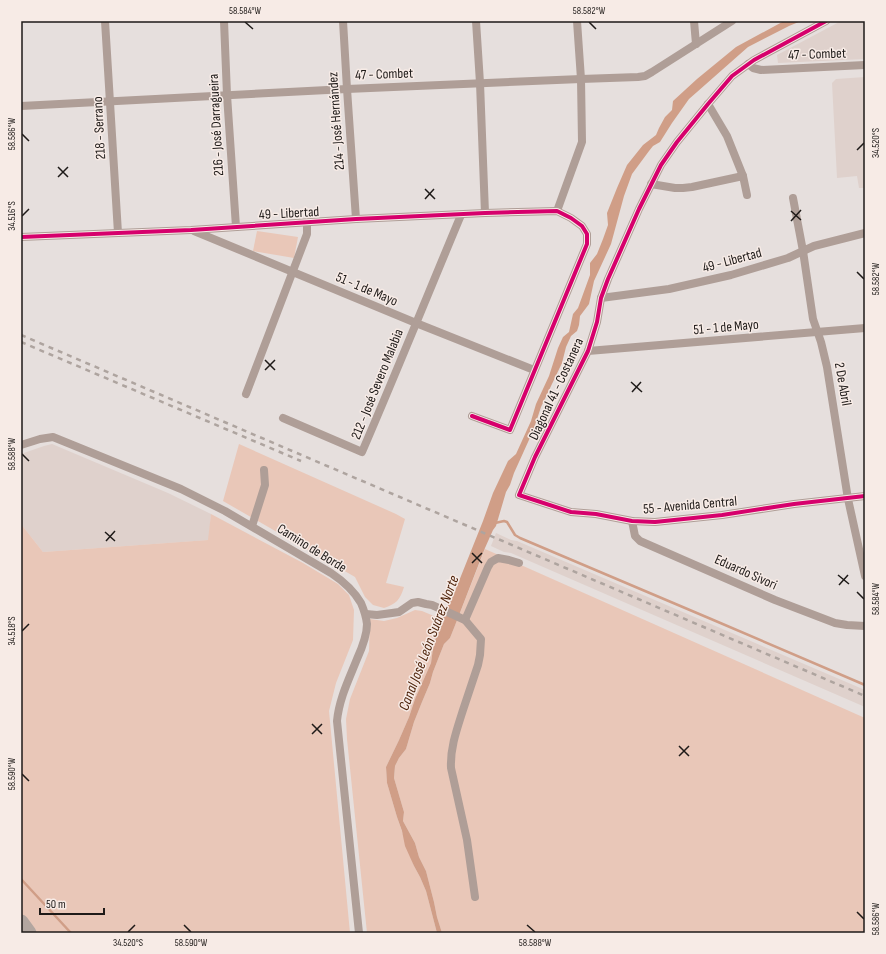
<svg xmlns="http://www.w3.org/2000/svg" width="886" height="954" viewBox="0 0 886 954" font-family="'Sofia Sans Condensed',sans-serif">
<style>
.built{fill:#dfd1cc}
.green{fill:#e9c7b8}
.water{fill:#d09e87}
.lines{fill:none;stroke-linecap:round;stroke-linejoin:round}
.stream{stroke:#d09e87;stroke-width:2.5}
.street{stroke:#af9e97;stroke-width:8}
.highway{stroke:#b3a6a0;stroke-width:15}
.rail{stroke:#aea49f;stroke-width:2.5;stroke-dasharray:5 5;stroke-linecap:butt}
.cycleway-casing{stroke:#f7ebe6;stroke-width:6}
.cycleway{stroke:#d6006c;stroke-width:4}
.ticks{fill:none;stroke:#1e1a18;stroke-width:1.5}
.labels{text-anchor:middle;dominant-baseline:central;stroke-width:3;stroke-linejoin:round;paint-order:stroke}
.street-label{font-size:14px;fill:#1e1a18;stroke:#f7ebe6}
.water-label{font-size:15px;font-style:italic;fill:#4b1f06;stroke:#f7ebe6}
.neatline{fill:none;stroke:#1e1a18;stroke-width:1.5}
.ticks-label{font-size:10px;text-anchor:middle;fill:#1e1a18}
</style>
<rect width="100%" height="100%" fill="#e6dfdd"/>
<g class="built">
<polygon points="841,21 865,21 865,59 778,63 777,55"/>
<polygon points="865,77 865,188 859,188 857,176 837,178 832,83 836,79"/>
<polygon points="52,444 168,493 211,514 209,540 43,552 21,524 21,454 44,446"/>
<polygon points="496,533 511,540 517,541 865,690 865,707 511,553 504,552 491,546"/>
</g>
<g class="green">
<polygon points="257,231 298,237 294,258 253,251"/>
<path d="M239,444L396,514L405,519L386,583L404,587C400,600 396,604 384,608L373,605L365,597L355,577L223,501Z"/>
<polygon points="211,514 303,563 338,584 349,595 354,610 353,640 336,683 329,711 350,933 21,933 21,524 43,552 208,540"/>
<polygon points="485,549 865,718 865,933 442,933 437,917 434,902 426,871 419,857 415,843 403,821 404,812 394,778 395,766 399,758 406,749 414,722 422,702 430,683 433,672 444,644 450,638 454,628"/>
<polygon points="415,610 422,611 441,619 433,648 431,663 415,699 409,717 399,740 386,767 387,783 397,817 414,866 420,877 426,891 437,933 367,933 347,739 346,719 350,699 369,651 370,619 384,621 397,618"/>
</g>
<polygon class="water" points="784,21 801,21 789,26 748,47 697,92 689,99 672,123 660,142 653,146 649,151 632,174 624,196 611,244 594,281 589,304 580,316 579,325 577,331 571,336 566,347 562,363 541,407 533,431 514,473 510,485 506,492 496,526 493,530 485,548 454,628 450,638 444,644 433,672 430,683 422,702 414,722 406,749 399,758 395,766 394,778 404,812 403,821 415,843 419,857 426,871 434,902 437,917 442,933 437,933 426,891 420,877 414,866 405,846 402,831 397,817 387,783 386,767 399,740 409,717 415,699 431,663 433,648 441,619 453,596 483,521 493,493 508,461 516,454 531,421 536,404 549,376 558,348 563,337 569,332 573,314 578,308 590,275 590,263 597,254 603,239 608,225 607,213 617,188 627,165 643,145 656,135 659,128 665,117 672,110 673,101 697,79 736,47"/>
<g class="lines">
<g class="stream">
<polyline points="495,523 504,521 507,522 515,535 520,538 711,619 865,685"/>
<polyline points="21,879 71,933"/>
</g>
<g class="street">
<polyline points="105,21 118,233"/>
<polyline points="224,21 227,95 236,227"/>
<polyline points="343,21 347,89 356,219"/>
<polyline points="476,21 480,83 485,213"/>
<polyline points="694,21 696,44"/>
<polyline points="826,21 754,60 732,76 708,104 677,142 661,165 639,209 608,279 601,298 597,322 588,351 535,457 519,495 571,512 596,514 632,521 655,522 722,515 794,504 865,496"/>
<polyline points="748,64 753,68 761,70 865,65"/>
<polyline points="708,104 727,136 743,176 747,195"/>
<polyline points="21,106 347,89 581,79 638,77 645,76 652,72 732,21"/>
<polyline points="651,184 675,188 683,188 692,187 743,176"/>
<polyline points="793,198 803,251 813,319 821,342 827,367 848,499 865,576"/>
<polyline points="557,211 582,142 581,79 577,21"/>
<polyline points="194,231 416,323 534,370"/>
<polyline points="21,237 191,230 356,219 485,213 557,211 571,218 582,226 587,234 587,244 510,430 472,416"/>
<polyline points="601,298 669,289 731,275 788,258 814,246 865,233"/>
<polyline points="588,351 865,328"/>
<polyline points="246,394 307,234 307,223"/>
<path d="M283,418L362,452C396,373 428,294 461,215"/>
<path d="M21,445L40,439L53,437L181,489L225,511L331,573C343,581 354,591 361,603C364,610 366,616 367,624C367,636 362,648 357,659C349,679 339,699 337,721L359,933"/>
<polyline points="632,521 635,536 640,541 775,600 835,623 847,625 865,626"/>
<polyline points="252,526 265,485 264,470"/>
<path d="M366,614L377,615L392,613L399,612L412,603L418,602L426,604L432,605L465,620L481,639L480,655L478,665C473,680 468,695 463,710C457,729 450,748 451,768L467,840L475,897"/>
<polyline points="465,620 488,567 491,562 498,558 509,560 519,563"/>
</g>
<polyline class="highway" points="21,922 29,933"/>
<g class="rail">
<polyline points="21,335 865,696"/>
<polyline points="21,342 301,461"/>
</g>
<g class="cycleway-casing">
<g id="cycleway">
<polyline points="826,21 754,60 732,76 708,104 677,142 661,165 639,209 608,279 601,298 597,322 588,351 535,457 519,495 571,512 596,514 632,521 655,522 722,515 794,504 865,496"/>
<polyline points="21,237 191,230 356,219 485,213 557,211 571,218 582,226 587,234 587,244 510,430 472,416"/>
</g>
</g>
<use href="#cycleway" class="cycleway"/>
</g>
<path class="ticks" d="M245,22L253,29M589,22L596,29M22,134L29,141M857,150L864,143M58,167L68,177M58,177L68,167M425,189L435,199M425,199L434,189M791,211L801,220M22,216L29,209M791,221L801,210M857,272L864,279M265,360L275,370M265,370L275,360M631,382L642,392M632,392L641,382M22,454L29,461M105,532L115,541M106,541L115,531M472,553L482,563M472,563L482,553M838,575L849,584M839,585L848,575M857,592L864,599M22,631L29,624M312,724L322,734M312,734L322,724M679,746L689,756M679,756L689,746M22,774L29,781M857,912L864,919M184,925L191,932M527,925L535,932M128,932L135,925"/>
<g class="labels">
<g class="street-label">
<text transform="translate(817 54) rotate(-2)">47 - Combet</text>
<text transform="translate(384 74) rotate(-2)">47 - Combet</text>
<text transform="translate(336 121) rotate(-94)">214 - José Hernández</text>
<text transform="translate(216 125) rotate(-93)">216 - José Darragueira</text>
<text transform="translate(99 128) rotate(-93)">218 - Serrano</text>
<text transform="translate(289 213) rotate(-3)">49 - Libertad</text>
<text transform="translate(732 260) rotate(-15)">49 - Libertad</text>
<text transform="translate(367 289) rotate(23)">51 - 1 de Mayo</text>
<text transform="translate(726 327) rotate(-5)">51 - 1 de Mayo</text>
<text transform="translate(377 384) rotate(-68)">212 - José Severo Malabia</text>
<text transform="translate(843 384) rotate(80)">2 De Abril</text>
<text transform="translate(556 389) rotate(-65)">Diagonal 41 - Costanera</text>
<text transform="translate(690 505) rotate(-5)">55 - Avenida Central</text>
<text transform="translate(312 548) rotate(32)">Camino de Borde</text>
<text transform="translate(746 572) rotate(24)">Eduardo Sivori</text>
</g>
<g class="water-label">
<text transform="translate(429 643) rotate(-69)">Canal José León Suárez Norte</text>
</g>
</g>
<rect width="886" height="954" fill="none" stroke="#f7ebe6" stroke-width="44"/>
<path d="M40 908v6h64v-6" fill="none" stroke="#1e1a18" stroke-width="2"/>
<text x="46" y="908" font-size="12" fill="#1e1a18" stroke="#f7ebe6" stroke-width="3" paint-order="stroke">50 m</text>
<rect x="22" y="22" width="842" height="910" class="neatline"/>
<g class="ticks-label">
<text x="245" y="14">58.584°W</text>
<text x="589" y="14">58.582°W</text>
<text transform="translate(11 134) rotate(-90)" y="4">58.586°W</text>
<text transform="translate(875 143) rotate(-90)" y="4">34.520°S</text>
<text transform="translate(11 216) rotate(-90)" y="4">34.516°S</text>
<text transform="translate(875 279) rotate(-90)" y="4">58.582°W</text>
<text transform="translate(11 454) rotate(-90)" y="4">58.588°W</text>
<text transform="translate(875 599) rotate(-90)" y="4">58.584°W</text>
<text transform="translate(11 631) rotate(-90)" y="4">34.518°S</text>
<text transform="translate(11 774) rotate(-90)" y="4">58.590°W</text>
<text transform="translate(875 919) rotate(-90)" y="4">58.586°W</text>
<text x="128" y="946">34.520°S</text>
<text x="191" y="946">58.590°W</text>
<text x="535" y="946">58.588°W</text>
</g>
</svg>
